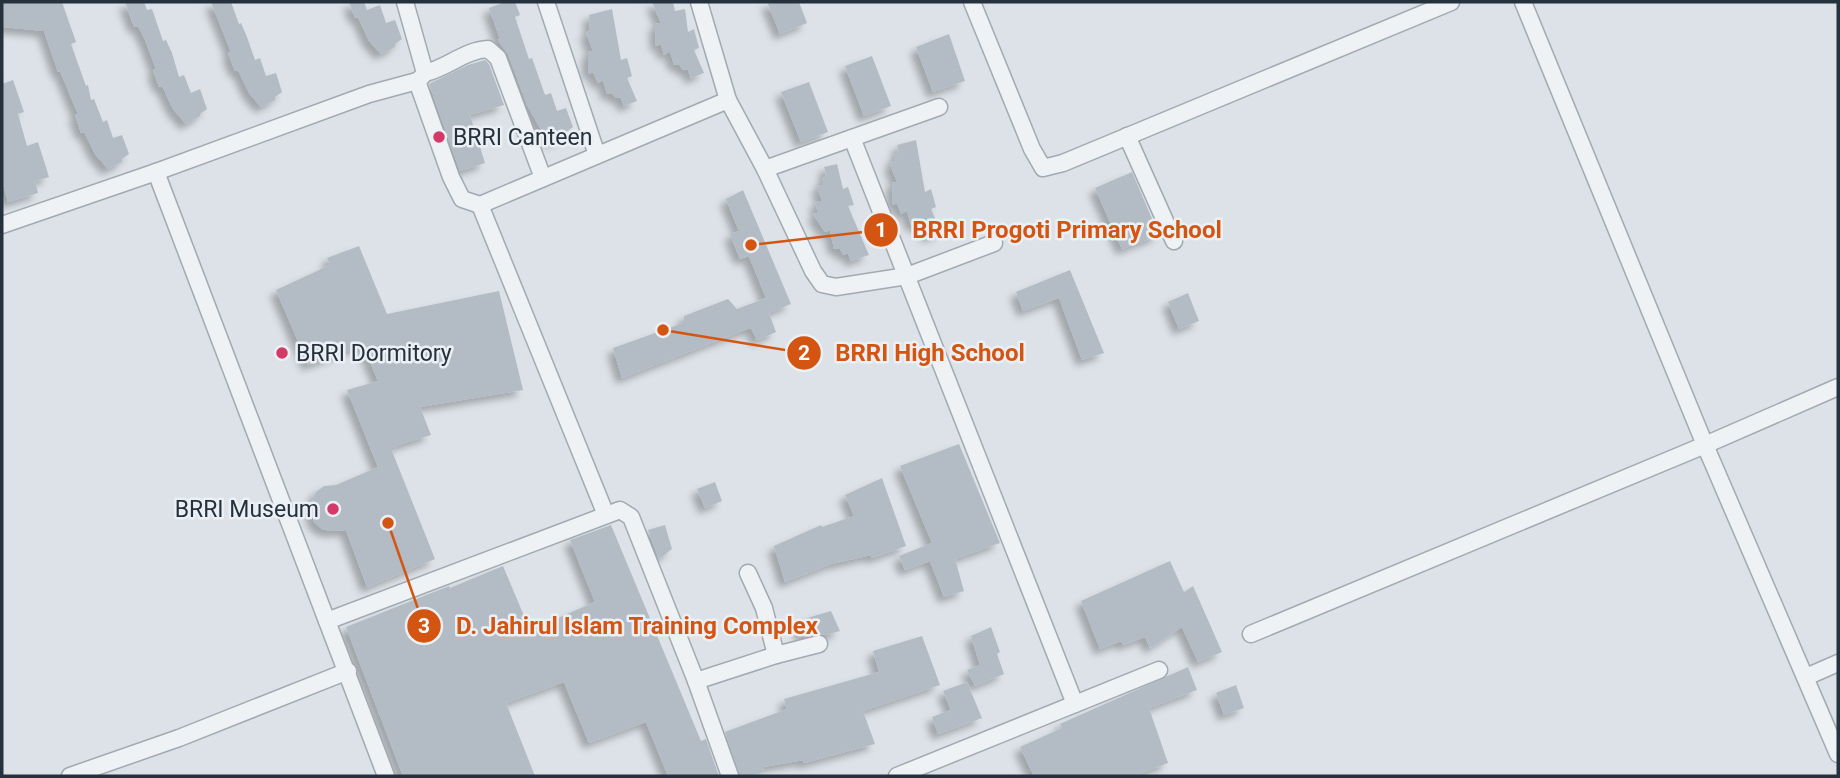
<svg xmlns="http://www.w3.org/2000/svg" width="1840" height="778" viewBox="0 0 1840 778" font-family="Roboto,sans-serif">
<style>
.building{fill:#b3bcc4;filter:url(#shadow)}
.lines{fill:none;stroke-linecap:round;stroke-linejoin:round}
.street-casing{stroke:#a1aab1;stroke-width:19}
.street{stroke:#eff2f5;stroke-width:16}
.poi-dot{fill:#d33a68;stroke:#ebf0f5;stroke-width:2.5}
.labels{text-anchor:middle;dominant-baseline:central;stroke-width:5;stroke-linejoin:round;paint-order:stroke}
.poi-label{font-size:23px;fill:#25323e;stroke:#ebf0f5;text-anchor:start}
.leader{fill:none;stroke:#d45511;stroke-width:2.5}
.callout-dot{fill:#d45511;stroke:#ebf0f5;stroke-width:2.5}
.mark-label{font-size:21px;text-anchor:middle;font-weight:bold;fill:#fff}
.callout-label{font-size:24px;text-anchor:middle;font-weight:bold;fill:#d45511;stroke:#ebf0f5;stroke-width:5;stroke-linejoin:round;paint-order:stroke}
</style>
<defs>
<filter id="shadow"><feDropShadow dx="-6" dy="6" stdDeviation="3.5" flood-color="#0004"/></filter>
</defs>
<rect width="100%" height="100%" fill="#dce2e7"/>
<g class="building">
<polygon points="2,2 62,2 76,42 71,44 86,86 88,85 91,100 94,99 103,122 107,120 113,138 122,135 129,154 122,159 122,162 108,169 95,154 84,132 81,133 75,115 78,114 60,71 58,72 44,31 2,27"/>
<polygon points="125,2 144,2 147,10 152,9 163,41 166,40 172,53 179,77 184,75 191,93 200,89 207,109 200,114 200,116 186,124 173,109 162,86 159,87 153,70 156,69 145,40 138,26 134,27"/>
<polygon points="211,2 231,2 239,24 241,23 247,37 255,60 260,58 266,76 276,73 282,92 275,97 275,100 261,107 249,93 238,70 235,71 228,53 231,52"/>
<polygon points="349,2 364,2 367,10 380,5 386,23 395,20 402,39 395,44 395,47 381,54 369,41 358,17 355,18"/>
<polygon points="505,2 515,2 520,15 515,17 529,59 532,58 545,95 551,93 557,111 566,108 573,127 566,132 566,135 552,142 540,128 527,105 508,54 498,40 500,39 489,8"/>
<polygon points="652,2 673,2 675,11 685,9 688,32 694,29 699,48 694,50 704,73 691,78 688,70 682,69 679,64 674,65 670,51 664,55 661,44 656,46 655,24 661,23"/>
<polygon points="767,2 799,2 807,23 780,34"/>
<polygon points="612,9 621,60 627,58 632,76 627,78 637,101 624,106 621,98 615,97 612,93 607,94 603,80 598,83 593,72 588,74 588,52 593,51 586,33 590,30 589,15"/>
<polygon points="949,34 965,81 933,92 916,47"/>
<polygon points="872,56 891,106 864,116 845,66"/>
<polygon points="485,60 489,64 504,105 470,115 485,163 460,171 429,84 468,65"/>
<polygon points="13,80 24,112 18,114 27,146 38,142 49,177 35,181 38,193 8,202 2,180 2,84"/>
<polygon points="809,82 828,132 801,142 781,92"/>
<polygon points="916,140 925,192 931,189 936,207 931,209 941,232 928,237 925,229 919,228 916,224 911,225 907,211 901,214 897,203 893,205 892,183 897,182 890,164 894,161 894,155 899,153 897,145"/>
<polygon points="837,164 843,189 848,187 854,205 848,206 869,255 851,261 848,253 843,255 840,249 834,249 830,230 825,232 813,214 818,213 815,201 822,201 817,187 822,185 822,180 826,175 824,167"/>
<polygon points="1132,172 1159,235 1122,249 1095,188"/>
<polygon points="743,190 791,304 769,313 776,332 757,340 751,328 739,332 622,378 613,348 683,323 684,316 728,299 737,309 766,298 749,256 740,259 730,234 739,231 726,199"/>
<polygon points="359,246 387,314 499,291 523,390 420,407 431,435 395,446 396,449 392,451 435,559 367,587 346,530 330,531 322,529 314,522 310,506 316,492 324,486 336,485 378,467 347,390 378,381 363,345 308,365 276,290 330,265 327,258"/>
<polygon points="1070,270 1104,353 1082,360 1059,298 1023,311 1016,292"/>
<polygon points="1188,293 1199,321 1179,329 1168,302"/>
<polygon points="959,444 1000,543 955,559 964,591 944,597 930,561 905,570 899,556 932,543 900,466"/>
<polygon points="882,478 906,546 872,558 871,555 831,564 785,582 774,546 821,525 822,527 854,516 845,495"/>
<polygon points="715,482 722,501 705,508 697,489"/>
<polygon points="611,525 701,741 706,739 719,776 668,776 646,722 589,743 564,682 506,703 535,776 403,776 346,627 449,586 450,588 503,566 530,630 595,602 570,540"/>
<polygon points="665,525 672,549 659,559 648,530"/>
<polygon points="1170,561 1184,592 1193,586 1222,652 1198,662 1182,627 1150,648 1145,637 1123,645 1121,641 1100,649 1081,601"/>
<polygon points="831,611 840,631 825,635 817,634 802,637 797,621"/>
<polygon points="991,627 1000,652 997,654 1004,674 975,686 967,670 980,665 971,636"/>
<polygon points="922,636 940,685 863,711 875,744 804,763 803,760 763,767 764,772 751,776 740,776 725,732 787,709 784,699 879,672 873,651"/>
<polygon points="1188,667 1197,690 1149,708 1168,763 1134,776 1034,776 1020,747 1062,728 1060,724"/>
<polygon points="967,682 982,718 938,734 932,717 951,710 943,691"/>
<polygon points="1236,685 1244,708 1224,715 1216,693"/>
</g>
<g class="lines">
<g class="street-casing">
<g id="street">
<polyline points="405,2 425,73 418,81"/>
<polyline points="546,2 597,155"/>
<polyline points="699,2 728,100 765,169 813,271 822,284 836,287 907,276 994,243"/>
<polyline points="972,2 1032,149 1043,168 1063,163 1451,2"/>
<polyline points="1523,2 1705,445 1838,754"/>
<path d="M425,73C447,68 465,50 488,49L498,58L543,178"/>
<polyline points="1127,136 1174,241"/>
<polyline points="852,138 1075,704"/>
<polyline points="765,169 939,107"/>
<polyline points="156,172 386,776"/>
<polyline points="480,205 606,515"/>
<polyline points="2,225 156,172 369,94 417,81 451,177 462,199 480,205 728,100"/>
<polyline points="748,573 764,608 776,655"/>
<polyline points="327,621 620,510 631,517 696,681 730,776"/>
<polyline points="1251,634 1705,445 1838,387"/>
<polyline points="1806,677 1838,663"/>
<polyline points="696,681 776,655 819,644"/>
<polyline points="70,776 179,738 348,671"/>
<polyline points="897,776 1159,670"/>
</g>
</g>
<use href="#street" class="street"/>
</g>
<g class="poi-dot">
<circle cx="439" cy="137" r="7"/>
<circle cx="282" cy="353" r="7"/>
<circle cx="333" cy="509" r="7"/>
</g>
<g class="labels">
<g class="poi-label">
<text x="453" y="137">BRRI Canteen</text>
<text x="296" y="353">BRRI Dormitory</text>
<text x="319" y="509" text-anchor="end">BRRI Museum</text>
</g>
</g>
<path class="leader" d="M751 245L881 230M663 330L804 353M388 523L424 626"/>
<g class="callout-dot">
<circle cx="751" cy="245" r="7"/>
<circle cx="663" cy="330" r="7"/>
<circle cx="388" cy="523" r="7"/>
<circle cx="881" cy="230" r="18"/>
<circle cx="804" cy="353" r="18"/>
<circle cx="424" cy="626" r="18"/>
</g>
<g class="mark-label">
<text x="881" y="237">1</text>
<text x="804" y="360">2</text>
<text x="424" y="633">3</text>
</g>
<g class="callout-label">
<text x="1067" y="238">BRRI Progoti Primary School</text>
<text x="930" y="361">BRRI High School</text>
<text x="637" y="634">D. Jahirul Islam Training Complex</text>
</g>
<rect width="1840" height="778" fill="none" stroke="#25323e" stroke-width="7"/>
</svg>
